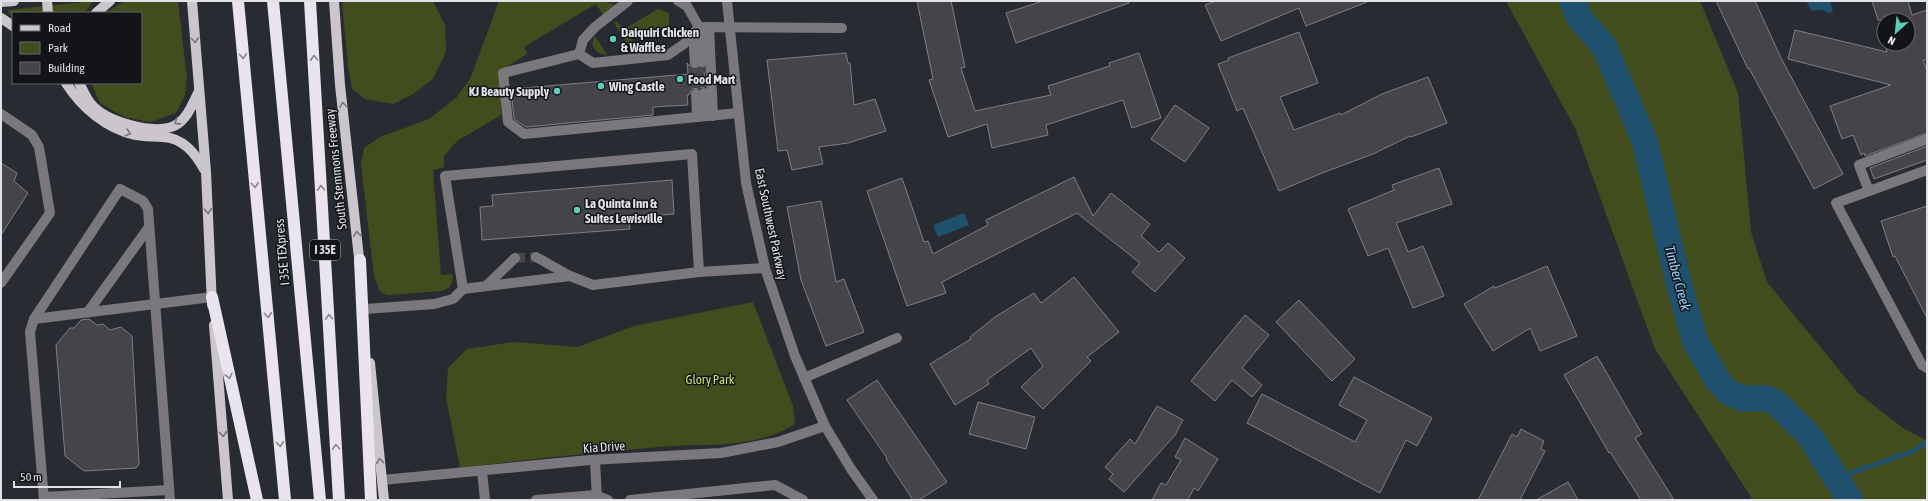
<svg xmlns="http://www.w3.org/2000/svg" width="1928" height="501" viewBox="0 0 1928 501" font-family="'Asap Condensed',sans-serif">
<style>
.green{fill:#414d1d}
.water{fill:#1f516e}
.lines{fill:none;stroke-linecap:round;stroke-linejoin:round}
.stream{stroke:#1f516e;stroke-width:4.5}
.river{stroke:#1f516e;stroke-width:26}
.building{fill:#45444b;stroke:#7f7e86}
.minor-tunnel{stroke:#44474d;stroke-width:10;stroke-dasharray:10 5;stroke-linecap:butt}
.minor{stroke:#7a787c;stroke-width:10}
.major{stroke:#cac6cc;stroke-width:10}
.highway{stroke:#e9e4ed;stroke-width:12}
.oneway{stroke:#77767b}
.oneway2{stroke:#88868d}
.poi-dot{fill:#5dceb9;stroke:#121417;stroke-width:1.5}
.labels{text-anchor:middle;dominant-baseline:central;stroke-width:3;stroke-linejoin:round;paint-order:stroke}
.shield{fill:#121417;stroke:#a2a4a8;stroke-width:1}
.shield-label{font-size:12px;font-weight:bold;fill:#e0e2e6}
.poi-label{font-size:13px;font-weight:bold;fill:#e0e2e6;stroke:#121417;text-anchor:start}
.street-label{font-size:13px;fill:#e0e2e6;stroke:#121417}
.park-label{font-size:13px;fill:#c5e56f;stroke:#121417}
.water-label{font-size:14px;font-style:italic;fill:#8fd1fc;stroke:#121417}
</style>
<rect width="100%" height="100%" fill="#282c32"/>
<g class="green">
<polygon points="94,1 84,13 13,13 13,16 9,14 8,10"/>
<polygon points="125,1 178,1 187,79 185,95 176,113 151,122 124,117 100,103 91,83 141,83 141,13 105,13"/>
<polygon points="342,1 433,1 445,25 446,52 433,79 413,94 393,104 365,99 352,89 348,66"/>
<path d="M499,1H602L614,4V8L603,15L596,4L524,47L527,54L503,69L501,115L457,141L444,156V167L433,170L441,275L452,274C454,283 450,290 441,291L388,295L380,292L374,276L361,164L364,148L380,137L429,119L457,97L471,77Z"/>
<polygon points="1506,1 1700,1 1738,93 1751,232 1767,282 1858,393 1903,428 1927,441 1927,500 1753,500 1655,349 1575,128"/>
<polygon points="658,9 669,13 669,31 632,35 631,47 629,46 614,23 617,21 623,30"/>
<path d="M595,36L607,55C598,54 595,51 592,43Z"/>
<path d="M753,302L793,406L795,424C755,450 705,443 659,447C593,453 526,459 460,468L446,398L448,368L467,349L514,342L578,347L634,326Z"/>
</g>
<g class="water">
<polygon points="1806,1 1830,1 1833,12 1828,13 1824,10 1812,11"/>
<polygon points="964,213 969,225 938,237 933,225"/>
</g>
<g class="lines">
<polyline class="stream" points="1836,478 1911,452 1927,442"/>
<polyline class="river" points="1572,1 1580,19 1604,46 1645,142 1679,284 1695,341 1718,381 1728,392 1743,399 1765,398 1775,402 1809,435 1850,500"/>
</g>
<g class="building">
<polygon points="917,1 951,1 965,67 961,68 975,111 1051,95 1048,86 1110,66 1109,63 1139,53 1161,118 1132,128 1123,100 1046,125 1048,135 992,148 987,124 948,137 929,80 933,79"/>
<polygon points="1043,1 1129,1 1129,3 1016,43 1006,13"/>
<polygon points="1216,1 1366,1 1367,2 1306,26 1299,8 1221,41 1205,5"/>
<polygon points="1716,1 1755,1 1781,58 1843,174 1814,189 1749,68 1748,69"/>
<polygon points="1872,1 1908,1 1912,15 1927,10 1927,60 1923,60 1927,71 1927,133 1865,156 1864,153 1861,155 1853,135 1842,139 1830,106 1891,85 1788,59 1795,30 1887,52 1885,44 1908,44 1908,20 1878,20"/>
<polygon points="1299,32 1318,83 1280,97 1294,130 1340,113 1341,115 1382,94 1428,77 1447,123 1411,137 1410,136 1373,154 1322,173 1279,191 1243,108 1237,111 1218,64 1229,60 1228,58"/>
<polygon points="846,53 848,63 850,63 854,105 875,99 886,131 848,143 819,147 823,164 792,170 787,150 778,151 767,60"/>
<polygon points="687,63 693,69 704,68 705,87 692,89 689,95 687,95 688,105 653,107 653,115 526,127 514,119 511,89 688,74"/>
<polygon points="1175,105 1209,128 1185,162 1151,139"/>
<polygon points="1927,146 1927,160 1874,179 1870,168"/>
<polygon points="1,163 17,173 14,181 28,193 1,235"/>
<polygon points="1439,168 1452,204 1396,223 1408,252 1423,246 1444,296 1413,308 1388,248 1368,256 1348,209 1394,190 1392,185"/>
<polygon points="1074,177 1093,216 1111,193 1150,224 1141,236 1159,252 1168,243 1185,258 1155,292 1132,272 1140,263 1077,213 942,282 946,293 907,306 867,191 902,178 924,242 928,241 933,254 988,225 986,220"/>
<polygon points="672,180 674,214 661,215 662,219 629,222 630,229 482,240 480,207 493,206 492,195"/>
<polygon points="821,201 836,282 844,279 864,332 826,346 801,280 787,207"/>
<polygon points="1927,206 1927,318 1895,256 1893,257 1881,221"/>
<polygon points="1547,266 1577,336 1540,351 1530,328 1493,351 1464,304 1494,286 1495,288"/>
<polygon points="1074,277 1119,332 1087,357 1091,361 1043,409 1021,387 1043,366 1031,348 987,380 989,384 955,405 930,364 971,339 970,337 995,317 1034,293 1041,303"/>
<polygon points="1299,300 1355,359 1332,381 1276,322"/>
<polygon points="1245,315 1269,335 1242,368 1262,385 1252,397 1232,380 1215,401 1191,381"/>
<polygon points="89,319 97,325 103,324 110,330 121,327 132,336 139,464 136,468 84,471 65,456 56,345 70,328 74,328 81,320"/>
<polygon points="1597,356 1642,434 1635,438 1674,500 1641,500 1610,452 1609,453 1564,375"/>
<polygon points="1354,377 1432,418 1417,446 1406,440 1380,493 1247,423 1262,394 1355,442 1367,420 1339,405"/>
<polygon points="877,380 947,482 919,500 913,500 886,459 887,458 847,400"/>
<polygon points="978,402 1035,417 1026,449 969,434"/>
<polygon points="1157,406 1183,420 1175,435 1124,492 1109,479 1113,474 1105,467 1130,439 1135,444"/>
<polygon points="1521,429 1544,441 1541,449 1545,451 1520,500 1478,500 1512,434 1517,437"/>
<polygon points="1185,438 1218,459 1198,491 1194,488 1188,500 1152,500 1161,483 1166,485 1181,460 1175,457"/>
<polygon points="1568,482 1578,500 1536,500"/>
</g>
<g class="lines">
<g class="minor-tunnel">
<polyline points="702,62 704,93"/>
<polyline points="695,63 696,94"/>
<polyline points="515,258 536,257"/>
</g>
<g class="minor">
<polyline points="628,1 595,27 583,40 579,54 593,63 668,55 684,44 699,27 842,28"/>
<polyline points="678,1 687,6 699,27"/>
<polyline points="727,1 746,183 765,268 795,356 825,426 851,469 873,500"/>
<polyline points="701,27 702,62"/>
<polyline points="709,27 713,116"/>
<polyline points="693,34 695,63"/>
<polyline points="579,54 503,73 508,122 524,134 738,113"/>
<polyline points="704,93 705,116"/>
<polyline points="696,94 697,117"/>
<polyline points="1,114 32,135 39,147 50,213 1,283"/>
<polyline points="1927,170 1836,203 1922,365 1927,368"/>
<polyline points="1869,191 1859,165 1927,139"/>
<polyline points="536,257 570,276"/>
<polyline points="486,286 515,258"/>
<polyline points="463,289 570,276 593,285 699,272"/>
<polyline points="365,309 434,304 453,299 463,289 445,176 692,154 699,272 765,268"/>
<polyline points="88,312 149,227"/>
<polyline points="34,319 212,297"/>
<polyline points="804,378 897,338"/>
<polyline points="595,460 597,500"/>
<polyline points="482,471 485,500"/>
<polyline points="382,480 590,460 721,453 778,442 825,426"/>
<polyline points="44,497 169,490"/>
<polyline points="44,500 30,332 34,319 120,189 143,201 148,209 170,500"/>
<polyline points="536,500 596,495 608,500"/>
<polyline points="630,500 775,485 803,500"/>
</g>
<g class="major">
<polyline points="47,1 48,13"/>
<polyline points="192,1 206,172 212,305"/>
<polyline points="334,1 340,85 360,267"/>
<polyline points="1,2 14,1"/>
<polyline points="96,13 110,1"/>
<polyline points="1,18 13,26"/>
<path d="M66,83C82,108 106,128 135,135C144,137 154,136 163,137C183,138 195,153 204,169"/>
<path d="M79,83C83,90 86,98 91,104C106,122 153,135 174,126C187,120 193,103 199,91"/>
<polyline points="214,325 228,500"/>
<polyline points="370,363 384,500"/>
</g>
<g class="highway">
<polyline points="238,1 285,500"/>
<polyline points="273,1 320,500"/>
<polyline points="310,1 339,500"/>
<polyline points="360,260 371,500"/>
<polyline points="212,297 257,500"/>
</g>
</g>
<defs><path id="oneway-chevron" d="M-2-3.5L2.5 0L-2 3.5" fill="none" stroke-width="1.6" stroke-linecap="round" stroke-linejoin="round"/></defs>
<g class="oneway">
<use href="#oneway-chevron" transform="translate(195 40) rotate(86)"/>
<use href="#oneway-chevron" transform="translate(343 105) rotate(-97)"/>
<use href="#oneway-chevron" transform="translate(177 122) rotate(147)"/>
<use href="#oneway-chevron" transform="translate(128 133) rotate(17)"/>
<use href="#oneway-chevron" transform="translate(208 211) rotate(87)"/>
<use href="#oneway-chevron" transform="translate(357 234) rotate(-96)"/>
<use href="#oneway-chevron" transform="translate(223 434) rotate(85)"/>
<use href="#oneway-chevron" transform="translate(380 461) rotate(-96)"/>
</g>
<g class="oneway2">
<use href="#oneway-chevron" transform="translate(243 56) rotate(85)"/>
<use href="#oneway-chevron" transform="translate(314 58) rotate(-93)"/>
<use href="#oneway-chevron" transform="translate(255 185) rotate(85)"/>
<use href="#oneway-chevron" transform="translate(321 188) rotate(-93)"/>
<use href="#oneway-chevron" transform="translate(268 315) rotate(85)"/>
<use href="#oneway-chevron" transform="translate(329 317) rotate(-93)"/>
<use href="#oneway-chevron" transform="translate(229 376) rotate(77)"/>
<use href="#oneway-chevron" transform="translate(280 444) rotate(85)"/>
<use href="#oneway-chevron" transform="translate(336 447) rotate(-93)"/>
</g>
<g class="poi-dot">
<circle cx="613" cy="39" r="4"/>
<circle cx="680" cy="79" r="4"/>
<circle cx="601" cy="86" r="4"/>
<circle cx="557" cy="91" r="4"/>
<circle cx="577" cy="210" r="4"/>
</g>
<g class="labels">
<rect class="shield" x="310" y="240" width="30" height="20" rx="3"/>
<g class="shield-label">
<text x="325" y="250">I 35E</text>
</g>
<g class="poi-label">
<text x="621" y="32">Daiquiri Chicken<tspan x="621" dy="15">&amp; Waffles</tspan></text>
<text x="688" y="79">Food Mart</text>
<text x="609" y="86">Wing Castle</text>
<text x="549" y="91" text-anchor="end">KJ Beauty Supply</text>
<text x="585" y="203">La Quinta Inn &amp;<tspan x="585" dy="15">Suites Lewisville</tspan></text>
</g>
<g class="street-label">
<text transform="translate(336 169) rotate(-96)">South Stemmons Freeway</text>
<text transform="translate(771 224) rotate(78)">East Southwest Parkway</text>
<text transform="translate(282 252) rotate(-95)">I 35E TEXpress</text>
<text transform="translate(604 447) rotate(-4)">Kia Drive</text>
</g>
<g class="park-label">
<text x="710" y="379">Glory Park</text>
</g>
<g class="water-label">
<text transform="translate(1678 278) rotate(75)">Timber Creek</text>
</g>
</g>
<rect width="1928" height="501" fill="none" stroke="#e0e2e6" stroke-width="4"/>
<rect x="12" y="12" width="130" height="72" fill="#121417" stroke="#64666a"/>
<rect x="20" y="25" width="20" height="6" fill="#cac6cc" stroke="#64666a"/>
<text x="48" y="32" font-size="12" fill="#e0e2e6">Road</text>
<rect x="20" y="42" width="20" height="12" fill="#414d1d" stroke="#64666a"/>
<text x="48" y="52" font-size="12" fill="#e0e2e6">Park</text>
<rect x="20" y="62" width="20" height="12" fill="#45444b" stroke="#64666a"/>
<text x="48" y="72" font-size="12" fill="#e0e2e6">Building</text>
<g transform="translate(1896 32) rotate(207)"><circle r="19" fill="#121417" stroke="#64666a"/>
<path d="M0-3L7 15L0 10L-7 15Z" fill="#5dceb9"/>
<text y="-6" font-size="11" font-weight="bold" text-anchor="middle" fill="#e0e2e6">N</text>
</g>
<path d="M14 481v6h106v-6" fill="none" stroke="#e0e2e6" stroke-width="2"/>
<text x="20" y="481" font-size="12" fill="#e0e2e6" stroke="#121417" stroke-width="3" paint-order="stroke">50 m</text>
</svg>
